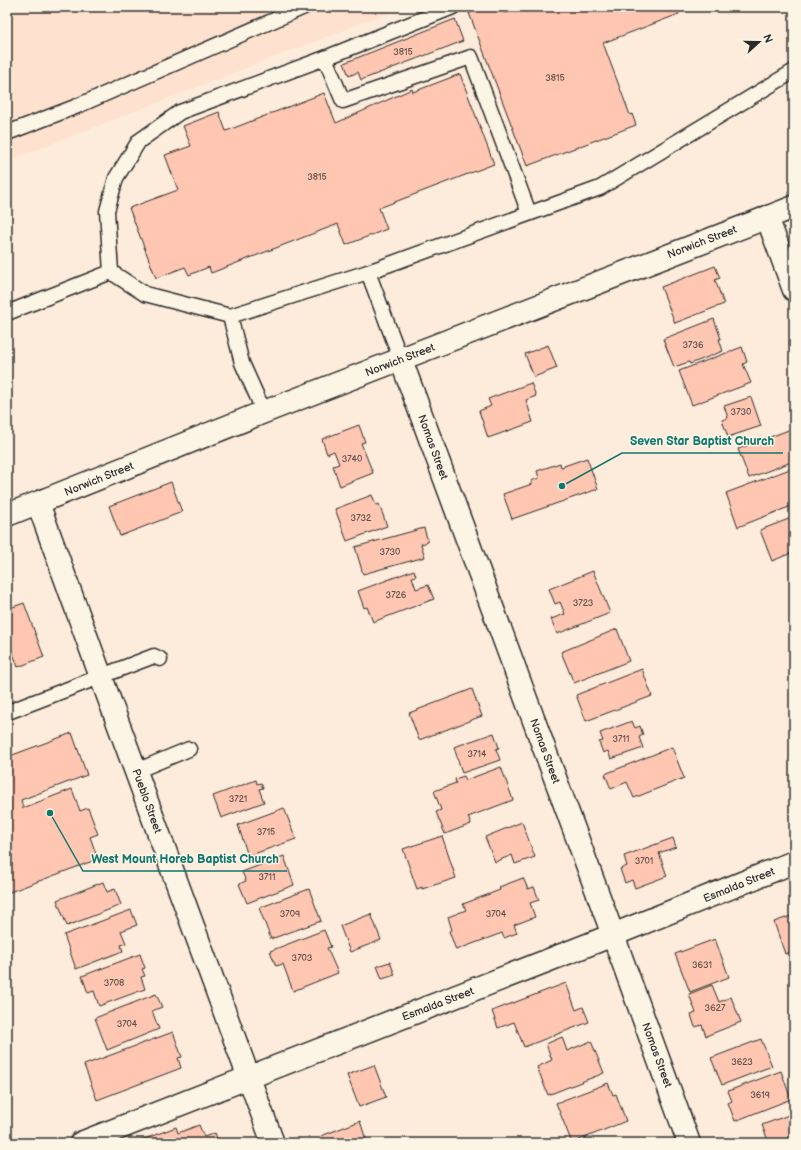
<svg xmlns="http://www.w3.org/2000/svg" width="801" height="1150" viewBox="0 0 801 1150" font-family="'Balsamiq Sans',sans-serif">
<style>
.built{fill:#fee1cf}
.building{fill:#ffc7b2;stroke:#2b2b2b}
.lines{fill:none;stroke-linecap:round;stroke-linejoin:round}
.service-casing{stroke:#2b2b2b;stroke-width:17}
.minor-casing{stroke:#2b2b2b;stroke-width:25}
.service{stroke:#fcf5e5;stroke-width:14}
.minor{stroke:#fcf5e5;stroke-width:22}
.labels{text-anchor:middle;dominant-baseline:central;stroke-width:3;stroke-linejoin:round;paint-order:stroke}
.number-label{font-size:9px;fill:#60524d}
.street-label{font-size:11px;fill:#2b2b2b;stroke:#fcf5e5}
.leader{fill:none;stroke:#0f766e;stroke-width:1.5}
.callout-dot{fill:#0f766e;stroke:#fcf5e5;stroke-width:1.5}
.callout-label{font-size:12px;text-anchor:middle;font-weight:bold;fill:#0f766e;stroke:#fcf5e5;stroke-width:3;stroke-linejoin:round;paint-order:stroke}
</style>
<rect width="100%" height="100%" fill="#fdecdb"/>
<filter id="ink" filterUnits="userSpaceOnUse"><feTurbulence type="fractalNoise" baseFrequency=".025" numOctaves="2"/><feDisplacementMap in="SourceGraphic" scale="8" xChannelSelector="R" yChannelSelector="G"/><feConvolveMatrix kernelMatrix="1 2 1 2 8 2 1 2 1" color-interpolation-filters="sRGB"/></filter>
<g filter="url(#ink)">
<polygon class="built" points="7,7 403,7 7,161"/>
<g class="building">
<polygon points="486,7 507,7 503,8 505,13 521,7 531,7 532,10 541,7 676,7 679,14 603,43 630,115 632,114 636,125 527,166 469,13"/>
<polygon points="455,19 463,41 361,80 358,72 349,76 344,63"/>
<polygon points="460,74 494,164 379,208 387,229 346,245 338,224 211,273 209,267 189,275 185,267 156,278 129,208 178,190 165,155 191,146 183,126 219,112 226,131 324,93 336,123 412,89 413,92"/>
<polygon points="715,266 720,278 715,280 724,304 675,323 661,287"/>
<polygon points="714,319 721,339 719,339 723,351 690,364 689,362 674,367 663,339"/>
<polygon points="548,345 557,368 534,377 525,354"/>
<polygon points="742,347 747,362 743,364 751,383 692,405 679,371"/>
<polygon points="531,383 536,396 526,400 533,422 488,438 479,411 491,406 488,399"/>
<polygon points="751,397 761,426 728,437 722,420 728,418 724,406"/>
<polygon points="359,425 365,442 361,443 373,473 340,486 333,466 339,464 334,451 327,454 322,439"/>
<polygon points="794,428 794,461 749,478 738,449"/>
<polygon points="587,458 598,489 512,519 503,494 532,484 531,481 539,478 537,471 560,463 561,467"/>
<polygon points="790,469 794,479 794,505 738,527 726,493"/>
<polygon points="171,482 182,512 120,536 109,506"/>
<polygon points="372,495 376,505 379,504 387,526 347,541 335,509"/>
<polygon points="794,517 794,552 772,561 760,530"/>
<polygon points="424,528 428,542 421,544 425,557 363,574 355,547"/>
<polygon points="414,570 416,576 412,577 416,589 428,585 434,599 373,622 367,607 364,608 358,591"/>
<polygon points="593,571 610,613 557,634 551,619 565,614 560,602 555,604 549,589"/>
<polygon points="24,603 44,657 18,667 7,637 7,609"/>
<polygon points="617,629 629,661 574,683 561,652"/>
<polygon points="642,669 652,696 586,721 576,695"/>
<polygon points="472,689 482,716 419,740 409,713"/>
<polygon points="632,721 635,728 640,726 643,735 639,737 643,748 611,759 608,751 603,753 599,742 603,741 600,733"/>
<polygon points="72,733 87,775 21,800 23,808 72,789 80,811 88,808 98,834 90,837 98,859 7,893 7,814 11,813 8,805 7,805 7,757"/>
<polygon points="494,733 499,748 496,749 500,760 462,773 454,747"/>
<polygon points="672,747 684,778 634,798 627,782 611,789 605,774"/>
<polygon points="501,767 513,800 468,817 471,824 445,834 436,812 441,810 434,791 456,783 455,779 464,776 466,780"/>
<polygon points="256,780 257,784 261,783 263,788 259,789 264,802 221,818 213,796"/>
<polygon points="284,808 296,839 248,856 238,825"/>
<polygon points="522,822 535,857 515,864 512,855 495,862 485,837"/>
<polygon points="442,836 456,878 422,889 422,887 417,889 403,849"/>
<polygon points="673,838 676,847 659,853 667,876 635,888 632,880 625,883 620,869 627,866 624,856"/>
<polygon points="284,856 294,885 247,903 239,884 246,881 242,872"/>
<polygon points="523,878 528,889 534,887 539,900 530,903 535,917 514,925 517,933 504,938 502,933 456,950 449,931 452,930 448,917 466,910 463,904 500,890 499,887"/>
<polygon points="103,882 107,892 115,889 121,905 67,926 57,900"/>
<polygon points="309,889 321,921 271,939 259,908"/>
<polygon points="131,910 137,925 121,931 126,943 121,945 123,951 76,969 64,935"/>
<polygon points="371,914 381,940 350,952 340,926"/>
<polygon points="794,915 794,951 785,954 774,922"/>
<polygon points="324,930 331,947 327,948 338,973 293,991 283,964 276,966 270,951"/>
<polygon points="715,939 729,977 690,992 675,954"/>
<polygon points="140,954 145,968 142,969 145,976 141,977 145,989 99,1006 94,991 88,993 82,976"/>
<polygon points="390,962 395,975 382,979 377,966"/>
<polygon points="566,983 576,1010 583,1007 589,1022 524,1047 514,1022 498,1028 492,1011"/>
<polygon points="712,985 719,1002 731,997 741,1022 706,1036 702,1025 695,1027 691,1015 696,1013 689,994"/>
<polygon points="156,994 162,1007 152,1011 159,1029 107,1050 95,1018"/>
<polygon points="173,1032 182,1057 178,1058 181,1068 97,1100 84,1065"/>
<polygon points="562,1037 567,1051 591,1041 604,1073 548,1095 537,1067 552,1060 546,1044"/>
<polygon points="761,1039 772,1066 722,1085 711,1058"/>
<polygon points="374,1065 386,1097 359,1107 347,1075"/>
<polygon points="781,1071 791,1099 735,1121 728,1103 732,1101 728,1091"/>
<polygon points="608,1083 613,1095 616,1094 626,1121 572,1143 556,1103"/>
<polygon points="794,1113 794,1143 769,1143 762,1125"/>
<polygon points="360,1121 367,1143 315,1143 315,1142 322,1139 321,1136"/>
<polygon points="199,1125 204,1137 215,1133 219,1143 140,1143 139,1141 176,1127 178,1133"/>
</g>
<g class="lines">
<g class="service-casing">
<g id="service">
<polyline points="325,58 343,101 471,57 529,213"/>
<polyline points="7,133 75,107 304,7"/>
<polyline points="111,272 145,294 230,316"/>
<polyline points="368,272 401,360"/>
<polyline points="7,313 111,272 107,211 116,178 139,141 180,112 325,58 453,7"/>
<polyline points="264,412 242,363 230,316 368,272 600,188 794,71"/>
<polyline points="8,712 154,656 160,659"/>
<polyline points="136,771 189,749"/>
</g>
</g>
<g class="minor-casing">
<g id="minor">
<polyline points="767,217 794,290"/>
<polyline points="401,360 613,935 689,1143"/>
<polyline points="38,503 101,677 273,1143"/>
<polyline points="7,515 264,412 794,207"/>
<polyline points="81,1143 613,935 794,862"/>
</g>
</g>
<use href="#service" class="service"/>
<use href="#minor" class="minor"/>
</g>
</g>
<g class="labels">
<g class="number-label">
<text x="403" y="52">3815</text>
<text x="555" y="78">3815</text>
<text x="317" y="177">3815</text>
<text x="693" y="345">3736</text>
<text x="741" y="412">3730</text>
<text x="352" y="459">3740</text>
<text x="361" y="518">3732</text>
<text x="390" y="552">3730</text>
<text x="396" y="595">3726</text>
<text x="583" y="603">3723</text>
<text x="621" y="739">3711</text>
<text x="477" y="754">3714</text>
<text x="238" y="799">3721</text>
<text x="266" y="832">3715</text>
<text x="644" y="861">3701</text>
<text x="267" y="877">3711</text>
<text x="290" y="914">3709</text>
<text x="496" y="914">3704</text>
<text x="302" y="958">3703</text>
<text x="702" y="965">3631</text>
<text x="114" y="983">3708</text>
<text x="715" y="1008">3627</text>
<text x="127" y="1024">3704</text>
<text x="742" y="1062">3623</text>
<text x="760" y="1095">3619</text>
</g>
<g class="street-label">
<text transform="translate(702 242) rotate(-21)">Norwich Street</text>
<text transform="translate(400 360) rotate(-21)">Norwich Street</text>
<text transform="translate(433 447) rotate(70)">Nomas Street</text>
<text transform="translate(99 479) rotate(-22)">Norwich Street</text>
<text transform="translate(545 751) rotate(70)">Nomas Street</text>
<text transform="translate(147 801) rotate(70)">Pueblo Street</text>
<text transform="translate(739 885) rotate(-22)">Esmalda Street</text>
<text transform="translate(438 1004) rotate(-21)">Esmalda Street</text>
<text transform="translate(657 1055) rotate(70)">Nomas Street</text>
</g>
</g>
<path class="leader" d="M562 486L622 453H783M50 813L83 871H287"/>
<g class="callout-dot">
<circle cx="562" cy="486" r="4"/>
<circle cx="50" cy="813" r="4"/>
</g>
<g class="callout-label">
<text x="702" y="445">Seven Star Baptist Church</text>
<text x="185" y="863">West Mount Horeb Baptist Church</text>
</g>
<rect width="801" height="1150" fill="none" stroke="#fcf5e5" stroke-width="24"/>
<rect x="12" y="12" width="777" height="1126" fill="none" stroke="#2b2b2b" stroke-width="1.5" filter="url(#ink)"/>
<g transform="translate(759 42) rotate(69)" stroke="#fcf5e5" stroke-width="3" paint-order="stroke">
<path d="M0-3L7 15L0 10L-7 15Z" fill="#2b2b2b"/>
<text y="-6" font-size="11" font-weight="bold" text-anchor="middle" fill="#2b2b2b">N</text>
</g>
</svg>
